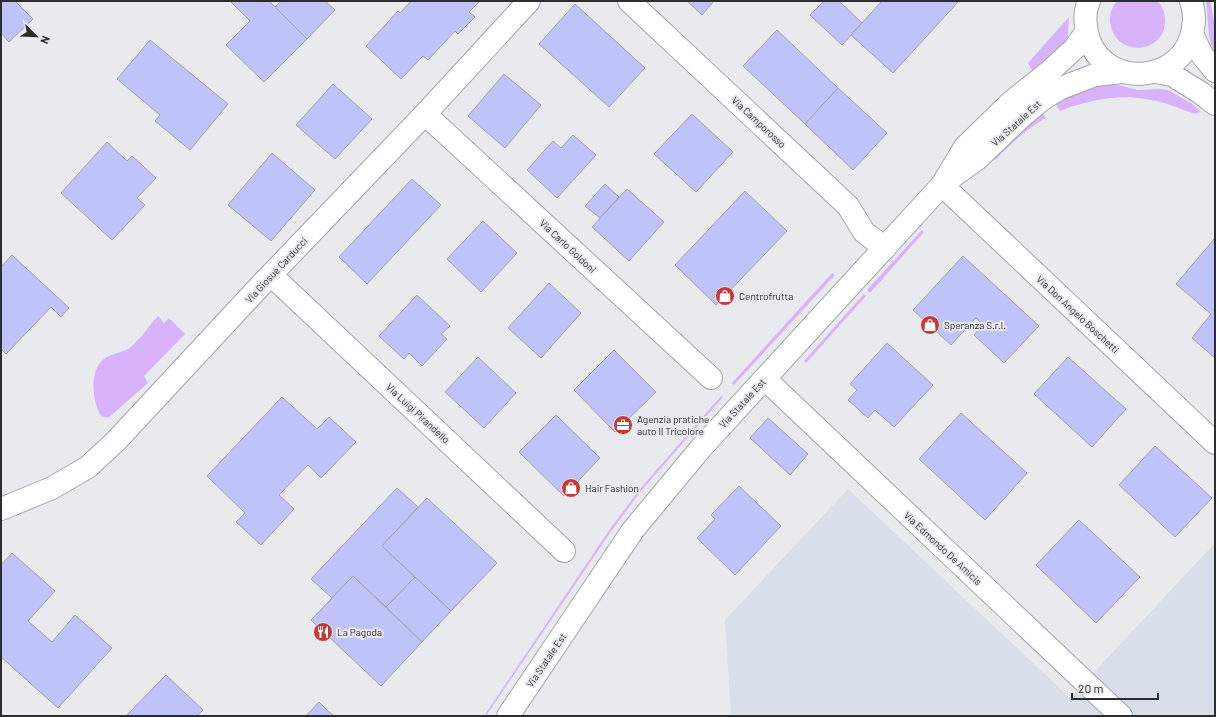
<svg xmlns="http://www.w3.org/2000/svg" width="1216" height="717" viewBox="0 0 1216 717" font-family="Barlow,sans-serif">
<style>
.built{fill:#d8dfe8}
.green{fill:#d8b3fc}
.building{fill:#bfc3f9;stroke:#a1a2a5}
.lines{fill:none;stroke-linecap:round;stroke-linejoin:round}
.minor-casing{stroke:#a2a5a8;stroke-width:24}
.minor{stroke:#fff;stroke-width:22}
.labels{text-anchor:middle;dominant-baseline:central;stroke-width:4;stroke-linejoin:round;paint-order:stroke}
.street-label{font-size:10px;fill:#2c2d2e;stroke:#e8eaee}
.poi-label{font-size:10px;fill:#2c2d2e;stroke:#e8eaee;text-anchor:start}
</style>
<rect width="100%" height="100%" fill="#e8eaee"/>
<polygon class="built" points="848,489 1070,698 1215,543 1215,716 731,716 725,620"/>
<g class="green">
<path d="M1117,1H1158C1163,7 1165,13 1165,21C1165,53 1119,58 1111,27C1108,18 1111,8 1117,1Z"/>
<path d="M1206,1H1210L1215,25V54C1206,38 1209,18 1206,1Z"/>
<polygon points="1069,17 1068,36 1062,51 1033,72 1028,63"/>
<path d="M1111,83L1137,90L1159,89L1168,90L1191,103L1201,112L1195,114C1179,108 1162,101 1145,99C1117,94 1086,101 1060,111L1055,103C1074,94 1090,85 1111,83Z"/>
<path d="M1042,112L1046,118C1026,129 1011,144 995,160L992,157Z"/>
<polygon points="922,230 924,232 870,293 867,290"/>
<polygon points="832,273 835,275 734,385 732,383"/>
<polygon points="864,294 866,296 806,363 804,361"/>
<path d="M158,316L164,323L169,318L185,334L144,376L148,383L108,418L101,416C92,401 88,367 107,357C114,353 126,352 132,346C141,338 149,326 158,316Z"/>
<polygon points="721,396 723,397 641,491 612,530 486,716 484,716 610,529 640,489"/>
</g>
<g class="building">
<polygon points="1,1 15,1 33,19 9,42 1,33"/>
<polygon points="230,1 269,1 307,39 264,82 226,45 250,21"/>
<polygon points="281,1 325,1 335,10 307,39 275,7"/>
<polygon points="411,1 480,1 469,12 475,17 458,34 455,31 428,60 423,56 401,79 366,46 398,11 400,13"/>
<polygon points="687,1 714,1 702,15"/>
<polygon points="824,1 839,1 862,23 842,45 810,15"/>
<polygon points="882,1 959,1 893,73 851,35"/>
<polygon points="575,4 645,68 609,107 539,44"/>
<polygon points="777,30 838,88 805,124 743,66"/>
<polygon points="150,40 228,104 190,150 155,121 160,115 117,79"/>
<polygon points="504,74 541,105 505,148 468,116"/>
<polygon points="333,84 372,119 335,159 296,125"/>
<polygon points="838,88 887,133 853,170 805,124"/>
<polygon points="692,114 733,152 696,192 654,154"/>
<polygon points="573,135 596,155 557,198 527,170 553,141 561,148"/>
<polygon points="107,142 127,161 132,156 156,178 137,198 145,205 112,240 61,193"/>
<polygon points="272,153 315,190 271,241 228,205"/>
<polygon points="412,179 441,205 367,284 339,257"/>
<polygon points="605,184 619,197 600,218 585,206"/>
<polygon points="627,189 664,222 629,261 592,227"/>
<polygon points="745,191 787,231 716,305 675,265"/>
<polygon points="483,221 517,253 481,292 447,259"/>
<polygon points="1215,238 1215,358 1192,338 1211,314 1176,284"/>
<polygon points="12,255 69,308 61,317 51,307 6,354 1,349 1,267"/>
<polygon points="963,256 1039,326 1004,363 974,335 983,325 976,318 951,345 913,310"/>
<polygon points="549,283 581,313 541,358 508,328"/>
<polygon points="417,295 450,326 441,334 447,339 422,366 409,353 404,359 379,336"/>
<polygon points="887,343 933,385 894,427 875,410 868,418 848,400 857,390 850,384"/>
<polygon points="614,350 656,392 615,432 574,390"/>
<polygon points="478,357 516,393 484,428 445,392"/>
<polygon points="1068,357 1126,409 1092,447 1034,394"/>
<polygon points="282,397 317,429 329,417 356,442 321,478 308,465 279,495 294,509 261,545 236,522 245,513 207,476"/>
<polygon points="961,413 1027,473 985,520 919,459"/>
<polygon points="556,415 600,458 564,496 519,452"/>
<polygon points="768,418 808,454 790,475 750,438"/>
<polygon points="1155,446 1212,498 1175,537 1119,485"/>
<polygon points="739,486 781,526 735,575 697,538 715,519 711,515"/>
<polygon points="397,488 418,507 382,546 415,577 386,607 353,576 332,598 311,579"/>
<polygon points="427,498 497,563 451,611 382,546"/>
<polygon points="1079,520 1140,577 1096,623 1036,565"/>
<polygon points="12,553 55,591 28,621 52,642 75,615 112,648 58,708 1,657 1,565"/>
<polygon points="353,576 422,642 381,686 311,620"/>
<polygon points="415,577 451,611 422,642 386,607"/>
<polygon points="166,675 203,710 197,716 126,716"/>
<polygon points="319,702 327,710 334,716 306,716"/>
</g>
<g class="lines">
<g class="minor-casing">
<g id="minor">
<polyline points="629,1 848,206 864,232 885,248"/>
<path d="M1089,1C1083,14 1085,27 1089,40C1108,91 1186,82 1193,28C1195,19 1194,10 1191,1"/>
<polyline points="1192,34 1202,55 1215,71"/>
<polyline points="1155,72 1172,75 1201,93 1215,104"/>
<polyline points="425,114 711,378"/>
<polyline points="952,177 977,159 1021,117 1044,98 1061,88 1095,75 1122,72"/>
<polyline points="942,185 1215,443"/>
<polyline points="271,275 564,551"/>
<polyline points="765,379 1121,716"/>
<polyline points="1,509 52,488 88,467 116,441 261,285 425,114 529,1"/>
<polyline points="508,716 633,530 701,448 942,185 965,147 1010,103 1050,71 1075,48 1086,32"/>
</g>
</g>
<use href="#minor" class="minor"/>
</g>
<defs>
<g id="shop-disc" transform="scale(1)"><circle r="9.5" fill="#c73837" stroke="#e8eaee"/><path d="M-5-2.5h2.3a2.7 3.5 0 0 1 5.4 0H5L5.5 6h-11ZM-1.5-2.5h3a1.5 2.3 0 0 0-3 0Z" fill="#fff"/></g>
<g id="office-disc" transform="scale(1)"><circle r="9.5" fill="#c73837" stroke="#e8eaee"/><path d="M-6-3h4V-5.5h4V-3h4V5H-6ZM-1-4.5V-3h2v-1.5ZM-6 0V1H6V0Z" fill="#fff"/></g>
<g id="restaurant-disc" transform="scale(1)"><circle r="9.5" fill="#c73837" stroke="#e8eaee"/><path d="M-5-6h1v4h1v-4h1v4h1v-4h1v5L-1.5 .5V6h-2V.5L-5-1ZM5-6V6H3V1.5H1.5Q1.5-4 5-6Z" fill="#fff"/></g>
</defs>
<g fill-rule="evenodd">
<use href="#shop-disc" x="725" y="296"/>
<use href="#shop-disc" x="930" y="325"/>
<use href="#office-disc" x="623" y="425"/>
<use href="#shop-disc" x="571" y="488"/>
<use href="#restaurant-disc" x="323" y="632"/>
</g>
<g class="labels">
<g class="street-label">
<text transform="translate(759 122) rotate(43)">Via Camporosso</text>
<text transform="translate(1016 123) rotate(-42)">Via Statale Est</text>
<text transform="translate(568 246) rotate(43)">Via Carlo Goldoni</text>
<text transform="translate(276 270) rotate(-47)">Via Giosuè Carducci</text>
<text transform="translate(1078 314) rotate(43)">Via Don Angelo Boschetti</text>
<text transform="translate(742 403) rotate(-47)">Via Statale Est</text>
<text transform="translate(418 413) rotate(43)">Via Luigi Pirandello</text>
<text transform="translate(943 548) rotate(43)">Via Edmondo De Amicis</text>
<text transform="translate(546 660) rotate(-56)">Via Statale Est</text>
</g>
<g class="poi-label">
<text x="739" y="296">Centrofrutta</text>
<text x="944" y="325">Speranza S.r.l.</text>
<text x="637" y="419">Agenzia pratiche<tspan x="637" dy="12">auto Il Tricolore</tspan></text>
<text x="585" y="488">Hair Fashion</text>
<text x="337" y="632">La Pagoda</text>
</g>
</g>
<rect width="1216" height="717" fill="none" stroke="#2c2d2e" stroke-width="4"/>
<g transform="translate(36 36) rotate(113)" stroke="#e8eaee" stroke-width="3" paint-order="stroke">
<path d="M0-3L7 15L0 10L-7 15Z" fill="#2c2d2e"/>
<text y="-6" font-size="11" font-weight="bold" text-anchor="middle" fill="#2c2d2e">N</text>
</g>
<path d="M1072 693v6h86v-6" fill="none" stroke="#2c2d2e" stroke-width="2"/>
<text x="1078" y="693" font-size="12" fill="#2c2d2e" stroke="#e8eaee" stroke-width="3" paint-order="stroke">20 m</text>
</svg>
